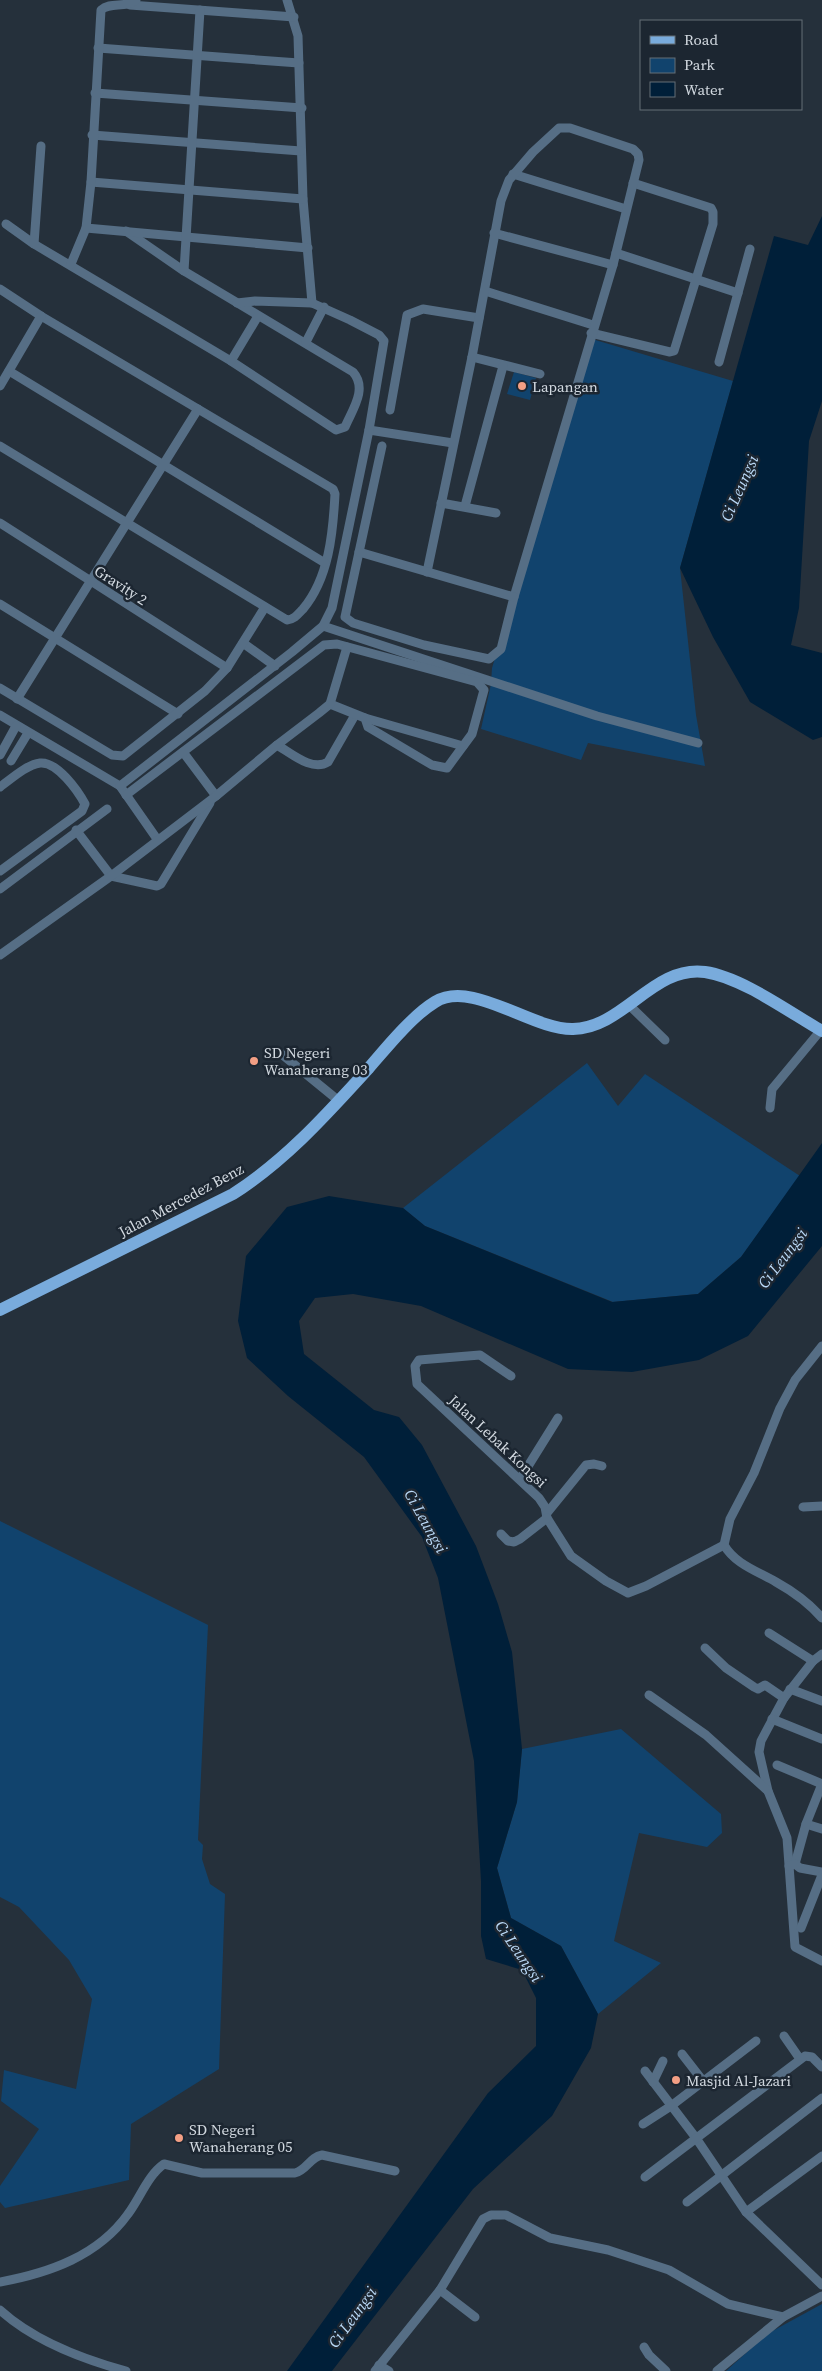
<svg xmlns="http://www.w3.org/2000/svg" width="822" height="2371" viewBox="0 0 822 2371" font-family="'Source Serif 4',serif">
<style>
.green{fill:#11436d}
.water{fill:#001f39}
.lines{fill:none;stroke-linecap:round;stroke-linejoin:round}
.street{stroke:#566e85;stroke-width:9}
.primary{stroke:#79abdc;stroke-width:12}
.poi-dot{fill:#f39f84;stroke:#1c2631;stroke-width:2}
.labels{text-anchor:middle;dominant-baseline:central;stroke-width:5;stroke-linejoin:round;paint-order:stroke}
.poi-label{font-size:15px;fill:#d2d9e0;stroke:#1c2631;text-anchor:start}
.street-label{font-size:15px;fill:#d2d9e0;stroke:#1c2631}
.water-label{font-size:16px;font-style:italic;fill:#b9d8f6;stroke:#1c2631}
</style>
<rect width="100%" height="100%" fill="#25303b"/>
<g class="green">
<polygon points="592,339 733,381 680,568 696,715 705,766 588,743 581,760 481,729 491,684 492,668"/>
<polygon points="514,372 536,378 530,400 507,394"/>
<polygon points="587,1063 618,1106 645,1074 800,1176 741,1257 698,1294 613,1302 425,1226 403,1208"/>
<polygon points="0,1521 208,1625 198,1840 203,1845 202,1859 210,1884 225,1894 219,2069 131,2124 129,2180 5,2208 0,2202 0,2186 39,2129 1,2101 4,2070 76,2089 92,1999 69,1960 19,1907 0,1897"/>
<polygon points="621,1729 721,1814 722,1833 707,1847 639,1833 614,1941 661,1963 598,2014 561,1946 511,1918 497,1868 517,1802 522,1749"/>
<polygon points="822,2304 822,2371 726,2371 767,2334"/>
</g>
<g class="water">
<polygon points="822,216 822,401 809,441 799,608 791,645 822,653 822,737 813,740 750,702 713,637 680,568 774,236 808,245"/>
<polygon points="822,1143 822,1246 748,1336 699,1360 632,1372 568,1369 421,1306 353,1294 315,1298 299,1321 304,1354 374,1410 399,1417 422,1445 476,1546 498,1604 512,1652 522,1749 517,1802 497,1868 511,1918 561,1946 598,2014 591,2048 552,2116 473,2189 332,2371 287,2371 488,2093 536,2046 536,1998 522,1970 486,1959 481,1936 481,1881 474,1761 438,1578 422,1537 364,1457 288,1396 247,1358 238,1321 246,1256 287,1207 329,1196 403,1208 425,1226 612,1302 698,1294 741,1257"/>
</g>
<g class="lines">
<g class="street">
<polyline points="287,0 298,36 303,199 312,303"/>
<polyline points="130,5 294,17"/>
<polyline points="98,48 299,63"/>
<polyline points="95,93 302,108"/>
<polyline points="92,135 301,151"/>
<polyline points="513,174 626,209"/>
<polyline points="91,182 303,199"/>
<path d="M6,224L34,244L231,361L336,430L345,427C352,410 368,389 353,372L184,271L126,231"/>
<polyline points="86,228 308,248"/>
<polyline points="494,233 613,265"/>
<polyline points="34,244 41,146"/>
<polyline points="616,253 738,293"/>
<path d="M71,264L86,228L91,182L101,10C111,1 125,9 136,0"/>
<polyline points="184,271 200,10"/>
<path d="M0,289L41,316L333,489L335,494C333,533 329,578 303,609C298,614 295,619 287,620L0,446"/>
<polyline points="485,291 593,325"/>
<polyline points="591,333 670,352 674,351 713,224 713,212 711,208 633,183"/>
<polyline points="306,342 324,307"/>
<polyline points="472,357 540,374"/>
<polyline points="231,361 258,316"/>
<polyline points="719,362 750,249"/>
<polyline points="9,371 325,563"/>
<polyline points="0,386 41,316"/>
<polyline points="390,410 407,315 423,309 479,318"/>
<polyline points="369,430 453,443"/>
<polyline points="382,446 345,617 353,623 424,645 489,659 501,649 514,597 613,265 639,160 638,154 633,149 570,128 559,128 533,152 509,180 501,201 472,357 427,572"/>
<polyline points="441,503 496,513"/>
<polyline points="465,506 503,366"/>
<polyline points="0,523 227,668"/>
<polyline points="359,552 514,597"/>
<polyline points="0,604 178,714"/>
<polyline points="323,626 597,716 698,743"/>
<polyline points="243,643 275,666"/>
<polyline points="0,688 112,755 123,756 205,691 227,668 265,607"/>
<polyline points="17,699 198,409"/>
<polyline points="0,715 120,786 157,839"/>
<polyline points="365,718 463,746"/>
<path d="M277,745C291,753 312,772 328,762L355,715"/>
<polyline points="183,752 216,796"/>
<polyline points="0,755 16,726"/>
<polyline points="11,761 28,733"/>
<polyline points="120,786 292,652 323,626 332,608 369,430 384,341 379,335 350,320 312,303 255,301 237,303"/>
<path d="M0,787C11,779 26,765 40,763C57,761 78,791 85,804L82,811L0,871"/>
<polyline points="126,795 324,645 337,644 477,682 484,690 472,734 447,768 432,765 368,727 365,718 330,704"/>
<polyline points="76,830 111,876 157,886 161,884 210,803"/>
<polyline points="0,889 107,809"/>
<polyline points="0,955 111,876 216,796 277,745 319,713 330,704 347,647"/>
<polyline points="630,1006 665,1040"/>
<polyline points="279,1052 339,1101"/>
<polyline points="770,1108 772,1089 821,1030"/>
<path d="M822,1346L795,1380L780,1408L754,1473L730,1519L724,1545C735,1564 757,1571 776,1582C794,1592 809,1603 822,1618"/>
<polyline points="511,1376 480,1355 419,1360 415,1366 417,1384 539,1498 545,1507 547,1518 571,1556 606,1581 628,1593 646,1586 724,1545"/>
<polyline points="520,1479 558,1418"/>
<polyline points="803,1507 822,1506"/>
<polyline points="547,1513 586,1465 594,1464 602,1466"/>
<polyline points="501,1534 508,1541 514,1542 520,1539 547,1518"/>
<polyline points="769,1633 813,1661"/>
<polyline points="705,1648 726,1668 754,1687 758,1689 765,1685 784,1698"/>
<polyline points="822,1654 813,1661 784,1698 761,1741 759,1752 768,1791 787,1838 795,1947 822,1961"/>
<polyline points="790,1689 822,1701"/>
<polyline points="649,1695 706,1735 768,1791"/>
<polyline points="772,1719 822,1739"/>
<polyline points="777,1765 822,1784"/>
<polyline points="806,1824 822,1829"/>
<polyline points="795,1864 806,1824 822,1784"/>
<polyline points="789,1866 795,1864 800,1868 822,1872"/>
<polyline points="801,1928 822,1875"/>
<polyline points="784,2036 800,2059"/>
<polyline points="682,2054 703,2081"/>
<polyline points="645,2071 696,2138 746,2212 822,2285"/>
<polyline points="653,2082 663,2061"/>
<polyline points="643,2124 671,2106 756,2041"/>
<polyline points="645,2177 805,2056 812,2057 822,2067"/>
<polyline points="687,2202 822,2098"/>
<polyline points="746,2212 822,2156"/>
<path d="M0,2282C49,2273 98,2256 128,2214C140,2198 148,2175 164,2164L202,2173H295C307,2170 310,2157 322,2155L395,2171"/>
<polyline points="440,2290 475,2317"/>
<path d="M0,2310C34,2341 82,2359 126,2371"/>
<polyline points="644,2347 649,2355 666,2371"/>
<polyline points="379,2365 389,2371"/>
<polyline points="375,2371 440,2290 483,2219 491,2215 506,2215 550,2238 608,2250 669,2270 728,2304 783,2317"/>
<polyline points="717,2371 783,2317 822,2296"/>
</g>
<path class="primary" d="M0,1310L233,1194C286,1160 326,1115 368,1069C386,1048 412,1016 435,1002C472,979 532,1030 573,1029C624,1028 653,965 705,972C741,977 789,1012 822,1031"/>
</g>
<g class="poi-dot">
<circle cx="522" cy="386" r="5"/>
<circle cx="254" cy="1061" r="5"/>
<circle cx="676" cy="2080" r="5"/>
<circle cx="179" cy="2138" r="5"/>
</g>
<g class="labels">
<g class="poi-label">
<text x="532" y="386">Lapangan</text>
<text x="264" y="1052">SD Negeri<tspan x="264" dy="17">Wanaherang 03</tspan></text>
<text x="686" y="2080">Masjid Al-Jazari</text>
<text x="189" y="2129">SD Negeri<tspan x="189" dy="17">Wanaherang 05</tspan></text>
</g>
<g class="street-label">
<text transform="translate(121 585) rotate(33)">Gravity 2</text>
<text transform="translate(181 1200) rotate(-28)">Jalan Mercedez Benz</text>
<text transform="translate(498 1441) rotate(43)">Jalan Lebak Kongsi</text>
</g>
<g class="water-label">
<text transform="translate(739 488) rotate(-66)">Ci Leungsi</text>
<text transform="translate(782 1258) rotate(-53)">Ci Leungsi</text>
<text transform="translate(426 1521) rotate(61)">Ci Leungsi</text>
<text transform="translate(519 1951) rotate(56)">Ci Leungsi</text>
<text transform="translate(352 2317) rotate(-54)">Ci Leungsi</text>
</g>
</g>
<rect x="640" y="20" width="162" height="90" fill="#1c2631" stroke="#656e77"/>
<rect x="650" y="36" width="25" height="8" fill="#79abdc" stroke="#656e77"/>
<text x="684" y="45" font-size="15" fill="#d2d9e0">Road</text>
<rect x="650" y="58" width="25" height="15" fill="#11436d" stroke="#656e77"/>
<text x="684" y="70" font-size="15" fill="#d2d9e0">Park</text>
<rect x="650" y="82" width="25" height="15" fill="#001f39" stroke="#656e77"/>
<text x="684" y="95" font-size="15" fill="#d2d9e0">Water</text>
</svg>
